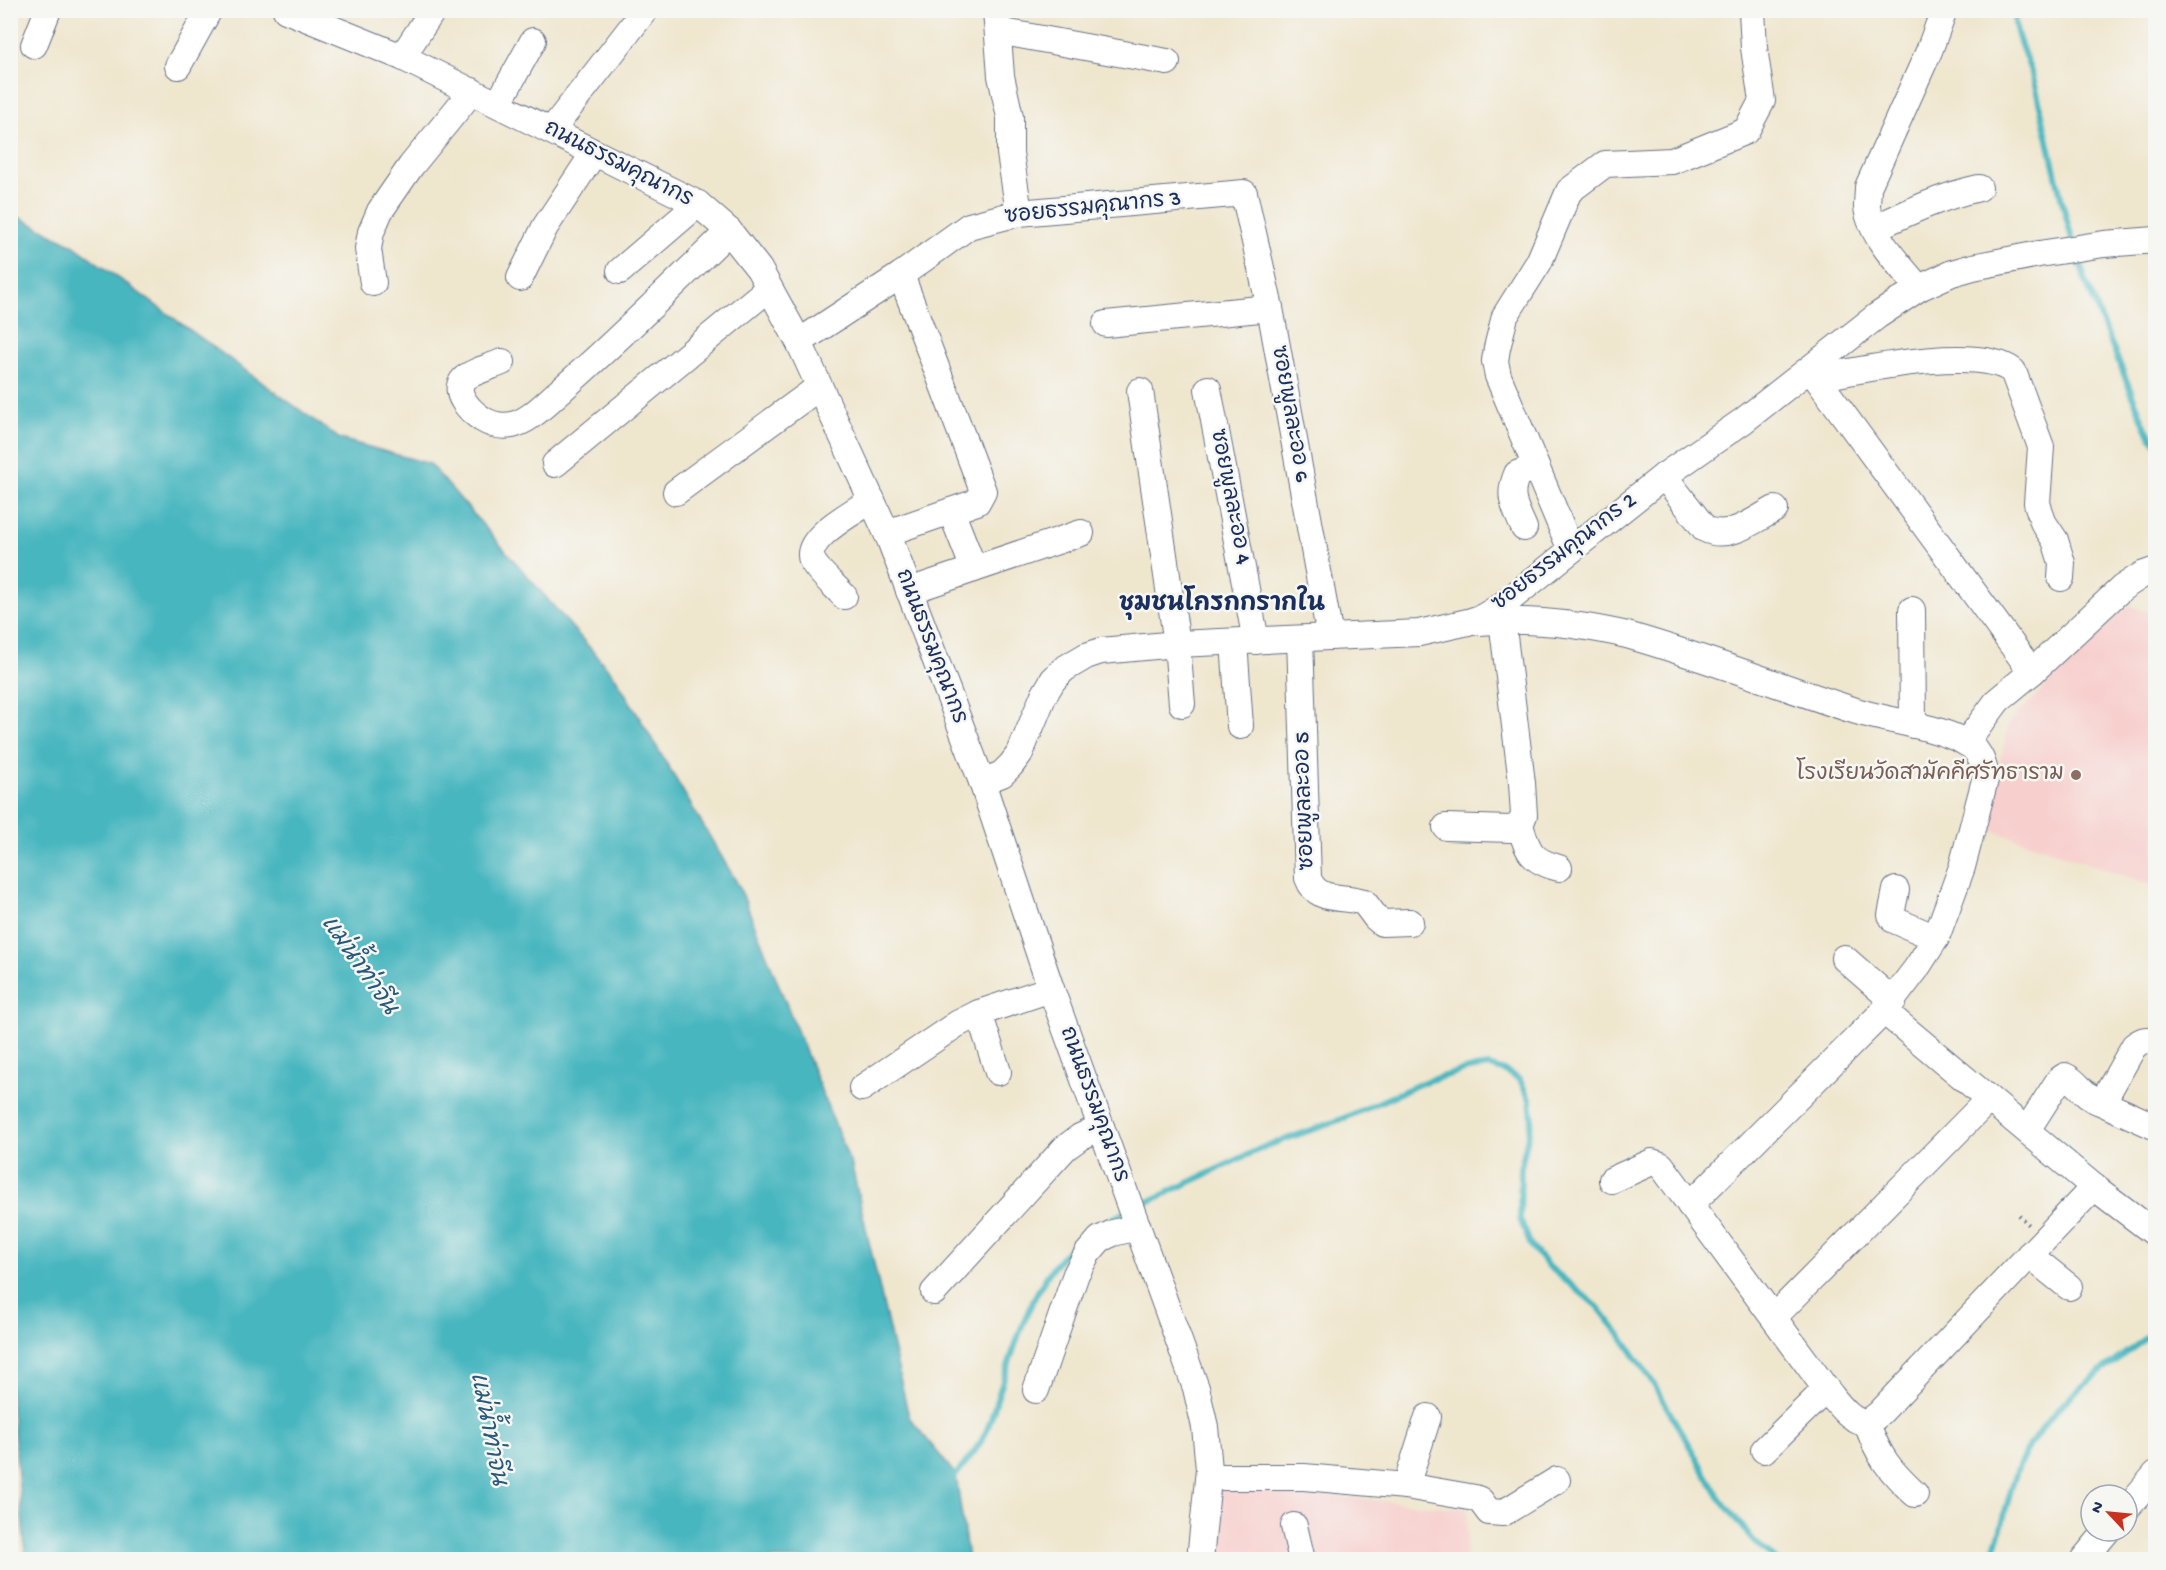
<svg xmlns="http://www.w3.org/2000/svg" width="2166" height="1570" viewBox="0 0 2166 1570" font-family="'Gochi Hand','Playpen Sans Thai',sans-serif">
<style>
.built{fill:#f7d0ce}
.water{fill:#46b6bf;stroke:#30728e;stroke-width:1.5}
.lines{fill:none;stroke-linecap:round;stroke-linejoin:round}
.stream{stroke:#46b6bf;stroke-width:6}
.minor-casing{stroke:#656f85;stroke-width:28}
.path{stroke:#656f85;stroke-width:4;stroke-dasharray:1.5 4.5;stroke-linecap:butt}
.minor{stroke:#fff;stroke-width:26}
.education-dot{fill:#8d6e63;stroke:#f6f6f2;stroke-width:2}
.labels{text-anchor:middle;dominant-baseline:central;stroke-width:5;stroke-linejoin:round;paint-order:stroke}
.street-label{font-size:22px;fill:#1b2f5e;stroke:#f6f6f2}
.education-label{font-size:22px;fill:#785e54;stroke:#f6f6f2;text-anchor:end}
.neighbourhood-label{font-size:24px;font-weight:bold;fill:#1b2f5e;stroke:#f6f6f2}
.water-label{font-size:24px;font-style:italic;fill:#28587b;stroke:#f6f6f2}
</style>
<rect width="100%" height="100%" fill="#f6f6f2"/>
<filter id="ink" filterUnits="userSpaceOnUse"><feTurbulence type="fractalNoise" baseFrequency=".0167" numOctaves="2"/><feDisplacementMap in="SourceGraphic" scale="12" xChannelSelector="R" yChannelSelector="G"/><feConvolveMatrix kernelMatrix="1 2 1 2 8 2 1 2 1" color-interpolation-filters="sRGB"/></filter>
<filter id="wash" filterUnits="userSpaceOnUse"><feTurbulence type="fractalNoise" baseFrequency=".008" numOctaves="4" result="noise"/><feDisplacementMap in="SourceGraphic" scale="24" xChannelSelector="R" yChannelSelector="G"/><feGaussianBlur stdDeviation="1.35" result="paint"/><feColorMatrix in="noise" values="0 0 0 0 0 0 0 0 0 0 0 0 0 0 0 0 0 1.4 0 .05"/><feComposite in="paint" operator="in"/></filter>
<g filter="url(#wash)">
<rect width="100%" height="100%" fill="#efe6ce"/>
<g class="built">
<polygon points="2128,605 2155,615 2155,886 1985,828 2009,723"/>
<polygon points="1220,1485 1468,1509 1465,1559 1211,1560"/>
</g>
<polygon class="water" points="11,213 73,245 340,439 430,464 616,678 739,886 852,1167 909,1417 956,1475 968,1559 26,1559 10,1390"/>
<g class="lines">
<g class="stream">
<path d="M2014,10C2013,34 2028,59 2034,81C2048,135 2057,189 2073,242"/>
<polyline points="2077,254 2086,282 2146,428 2156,444"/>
<polyline points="1135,1208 1264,1147 1342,1119 1424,1082 1468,1069 1489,1066 1505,1071 1520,1080 1530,1100 1532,1119 1521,1167 1520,1219 1531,1246 1547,1265 1598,1307 1621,1336 1650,1378 1719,1497 1754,1541 1776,1560"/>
<path d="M949,1478L956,1475C965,1463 976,1451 983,1438C991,1424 994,1406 1000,1390C1027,1310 1042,1248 1126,1212"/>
<path d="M1989,1560C2005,1530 2006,1494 2020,1464C2047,1404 2105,1369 2156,1331"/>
</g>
</g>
</g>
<g filter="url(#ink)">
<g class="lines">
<g class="minor-casing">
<g id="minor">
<polyline points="286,10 402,57 698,204 729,231 759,269 799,342 890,540 982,782 1051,989 1196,1388 1205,1427 1209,1469 1200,1560"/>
<polyline points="996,10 1001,76 1010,117 1010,153 1019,213"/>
<polyline points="998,31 1167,62"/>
<polyline points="34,45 48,10"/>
<polyline points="402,57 433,10"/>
<polyline points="178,66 209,10"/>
<polyline points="498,104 533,41"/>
<polyline points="551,131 645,10"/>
<path d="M1875,228C1909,212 1942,196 1979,188"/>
<polyline points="620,271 698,204"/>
<polyline points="520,278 545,227 594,153"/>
<polyline points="373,283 368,249 371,232 380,211 411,166 472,91"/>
<path d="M1919,288C1901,267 1870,235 1867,207C1867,201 1868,193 1868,187L1929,51L1944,10"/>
<polyline points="1106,324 1270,308"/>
<polyline points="799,342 901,275 969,226 1019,213 1244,193 1270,308 1330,637"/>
<path d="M502,362C493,366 471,372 464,379C451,392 470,411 482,419C490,424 501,427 512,425C530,421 547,402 560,391C619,340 673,285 729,231"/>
<polyline points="1810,369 2032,672"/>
<path d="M1817,378C1860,370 1978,344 2013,371L2041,447L2037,503L2043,522L2055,540L2062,563L2061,578"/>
<polyline points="1208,389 1256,641"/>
<polyline points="1140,391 1177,644 1182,704"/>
<polyline points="555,464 769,288"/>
<path d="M1664,476L1705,529C1729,541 1754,520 1775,509"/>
<polyline points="676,492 819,387"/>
<polyline points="951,511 974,569"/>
<path d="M1524,528C1515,507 1507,497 1517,474L1536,467"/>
<polyline points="887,533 977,502 983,491 901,275"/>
<polyline points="1571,550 1498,376 1495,361 1497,348 1505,316 1539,262 1569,191 1605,164 1672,161 1746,131 1762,101 1754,48 1752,10"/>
<polyline points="909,591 1081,533"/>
<path d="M844,596C836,587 817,571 812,560C803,538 857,510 872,500"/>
<polyline points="1912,610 1913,725"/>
<path d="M1479,622C1528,618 1579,624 1627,635C1704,657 1779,686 1856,711C1892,722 1932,725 1965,742C1979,749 1983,762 1986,776L1962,867L1936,938L1916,969L1884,1011L1690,1205"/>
<path d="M1300,639L1308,878C1317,903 1341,895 1364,902L1376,918L1382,923L1410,922"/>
<polyline points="1234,642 1240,726"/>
<polyline points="1966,743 1998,700 2032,672 2122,588 2142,575 2156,570"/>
<polyline points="982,782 1002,774 1011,765 1020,753 1043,697 1053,680 1064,669 1086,656 1101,651 1177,644 1419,633 1468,622 1483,617 1500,607 1664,476 1743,421 1877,316 1919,288 1952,273 1973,267 2039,254 2104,244 2156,240"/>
<path d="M1520,825C1528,852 1531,861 1559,868"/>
<polyline points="1446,827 1511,829 1520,825 1524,815 1522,783 1502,620"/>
<polyline points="1896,890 1891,915 1894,920 1936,938"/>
<polyline points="1844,958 1893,1001"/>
<polyline points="1884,1011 2094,1187 2156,1234"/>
<polyline points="979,1013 998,1072"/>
<polyline points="862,1088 957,1024 979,1013 1051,989"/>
<polyline points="2098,1101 2156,1127"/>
<path d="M2027,1130L2059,1080L2065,1076C2079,1082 2082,1096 2098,1101L2106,1096L2134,1046C2142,1040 2147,1038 2156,1042"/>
<path d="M1612,1180L1652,1162L1661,1165L1826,1389C1837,1402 1849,1422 1867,1423L1879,1414L2094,1187"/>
<polyline points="2029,1255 2069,1287"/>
<polyline points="934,1292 1065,1148 1080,1137 1101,1127"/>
<polyline points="1774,1317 1989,1099"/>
<polyline points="1036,1390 1076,1274 1087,1254 1100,1239 1113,1233 1138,1227"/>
<path d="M1867,1423C1878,1456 1890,1471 1915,1494"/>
<polyline points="1764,1450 1826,1389"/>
<polyline points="1209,1477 1304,1477 1406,1486 1428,1417"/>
<polyline points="1406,1486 1475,1498 1480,1500 1489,1512 1503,1513 1557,1480"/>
<polyline points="2127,1508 2156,1474"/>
<polyline points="1294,1526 1302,1560"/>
<polyline points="2083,1560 2107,1531"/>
</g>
</g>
<polyline class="path" points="2019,1215 2030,1226"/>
<use href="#minor" class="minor"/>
</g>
</g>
<circle class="education-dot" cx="2076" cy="775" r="6"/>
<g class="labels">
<g class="street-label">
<text transform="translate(618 165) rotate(27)">ถนนธรรมคุณากร</text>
<text transform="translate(1093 209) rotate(-6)">ซอยธรรมคุณากร 3</text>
<text transform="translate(1289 414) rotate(80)">ซอยพูลละออ 6</text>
<text transform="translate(1229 497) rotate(79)">ซอยพูลละออ 4</text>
<text transform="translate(1565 553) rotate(-38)">ซอยธรรมคุณากร 2</text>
<text transform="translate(930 647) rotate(69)">ถนนธรรมคุณากร</text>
<text transform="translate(1306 801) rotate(-92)">ซอยพูลละออ 5</text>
<text transform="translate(1093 1105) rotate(70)">ถนนธรรมคุณากร</text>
</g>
<g class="education-label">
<text x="2064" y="775">โรงเรียนวัดสามัคคีศรัทธาราม</text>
</g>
<g class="neighbourhood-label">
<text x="1222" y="605">ชุมชนโกรกกรากใน</text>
</g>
<g class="water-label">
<text transform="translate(358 966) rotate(55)">แม่น้ำท่าจีน</text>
<text transform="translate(487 1429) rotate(79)">แม่น้ำท่าจีน</text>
</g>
</g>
<rect width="2166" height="1570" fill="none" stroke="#f6f6f2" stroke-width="36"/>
<g transform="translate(2109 1513) rotate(296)"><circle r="28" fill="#f6f6f2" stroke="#9ea6b7" stroke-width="1.5"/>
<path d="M0-4.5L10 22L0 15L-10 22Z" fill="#c8321e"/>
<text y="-9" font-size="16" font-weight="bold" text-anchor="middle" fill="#1b2f5e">N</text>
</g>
</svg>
